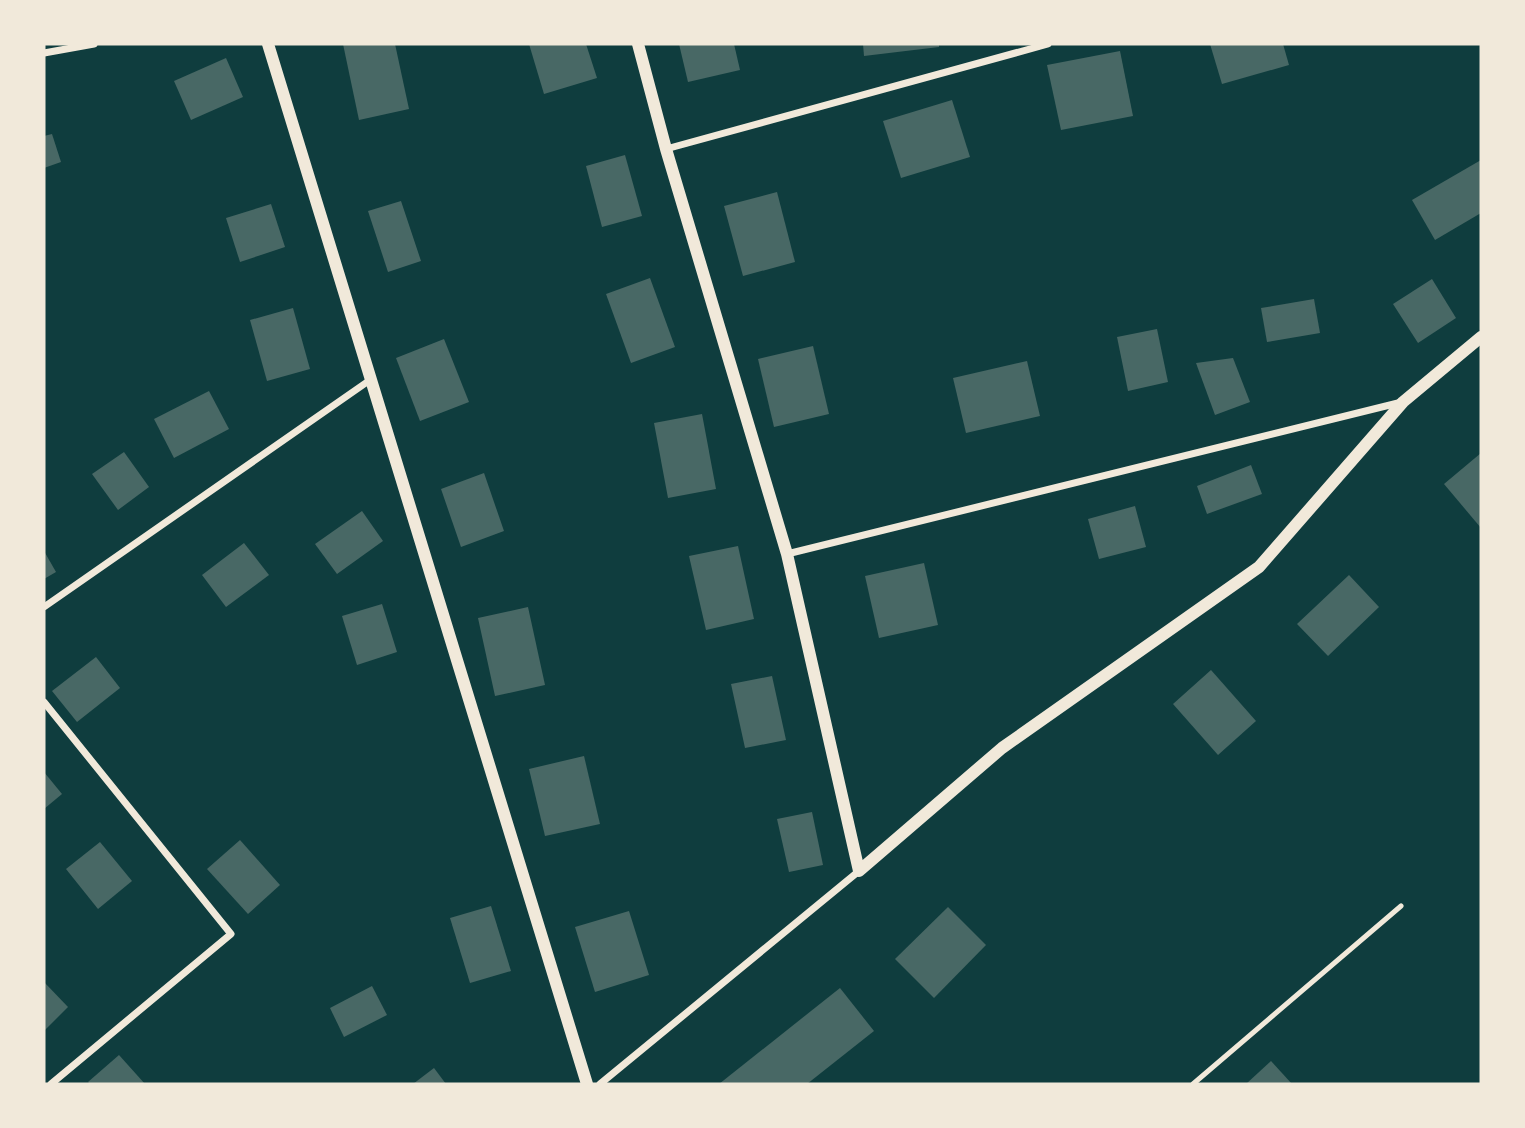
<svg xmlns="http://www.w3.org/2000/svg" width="1525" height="1128" viewBox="0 0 1525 1128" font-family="Helvetica,sans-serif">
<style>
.building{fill:#486865}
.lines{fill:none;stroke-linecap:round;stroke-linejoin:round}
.service{stroke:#f1e9da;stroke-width:5}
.minor{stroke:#f1e9da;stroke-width:7}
.tertiary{stroke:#f1e9da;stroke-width:12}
</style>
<rect width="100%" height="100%" fill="#0f3d3e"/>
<g class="building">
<polygon points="343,44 395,44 409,109 359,120"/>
<polygon points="529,44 586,44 597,78 544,94"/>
<polygon points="679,44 734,44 740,70 688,82"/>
<polygon points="863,44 939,44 939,47 864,56"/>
<polygon points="1210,44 1283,44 1289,65 1222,84"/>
<polygon points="1120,51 1133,116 1061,130 1047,65"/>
<polygon points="226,58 243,97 191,120 174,81"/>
<polygon points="952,100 970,157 901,178 883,121"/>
<polygon points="52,134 61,162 44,168 44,136"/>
<polygon points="625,155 642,216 602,227 586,166"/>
<polygon points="1481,160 1481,213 1435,240 1412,200"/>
<polygon points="777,192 795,262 743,276 724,206"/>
<polygon points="401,201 421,261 388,272 368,211"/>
<polygon points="271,204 285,247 240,262 226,218"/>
<polygon points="650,278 675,347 631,363 606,294"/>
<polygon points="1432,279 1456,318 1418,343 1393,304"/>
<polygon points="1314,299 1320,333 1267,342 1261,308"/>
<polygon points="293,308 310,369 267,381 250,320"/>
<polygon points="1157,329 1168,382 1128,391 1117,337"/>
<polygon points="444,339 469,402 420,421 396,358"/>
<polygon points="813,346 829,414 774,427 758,359"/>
<polygon points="1233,358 1250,402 1215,415 1196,363"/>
<polygon points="1027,361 1040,416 966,433 953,378"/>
<polygon points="209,391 229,429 174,458 154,419"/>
<polygon points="702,414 716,489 668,498 654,423"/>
<polygon points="124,452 149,487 118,510 92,474"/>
<polygon points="1481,453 1481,528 1444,484"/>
<polygon points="1251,465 1262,494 1207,514 1197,486"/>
<polygon points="484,473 504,531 461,547 441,489"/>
<polygon points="1135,506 1146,547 1099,559 1088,519"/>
<polygon points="362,511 383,541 337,574 315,544"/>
<polygon points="244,543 269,575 226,607 202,575"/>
<polygon points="738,546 754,619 706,630 689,556"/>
<polygon points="44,551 56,572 44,579"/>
<polygon points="924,563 938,625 879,638 865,576"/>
<polygon points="1349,575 1379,607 1328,656 1297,624"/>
<polygon points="382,604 397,652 357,665 342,616"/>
<polygon points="528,607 545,685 495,696 478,618"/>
<polygon points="96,657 120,688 77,722 52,691"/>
<polygon points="1211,670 1256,721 1218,755 1173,704"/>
<polygon points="772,676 786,740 745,748 731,684"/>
<polygon points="584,756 600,824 545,836 529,769"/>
<polygon points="44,772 62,794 44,809"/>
<polygon points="812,812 823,865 789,872 777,819"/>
<polygon points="240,840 280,885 248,914 207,869"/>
<polygon points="100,842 132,881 98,909 66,869"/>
<polygon points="491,906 511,971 470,983 450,918"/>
<polygon points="948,907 986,945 934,998 895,959"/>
<polygon points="629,911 649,975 595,992 575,927"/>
<polygon points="44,982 68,1007 44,1031"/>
<polygon points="372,986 387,1015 344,1037 330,1008"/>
<polygon points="840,988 874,1031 807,1084 719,1084"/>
<polygon points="119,1055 145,1084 90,1084 88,1082"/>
<polygon points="1271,1061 1292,1084 1246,1084"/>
<polygon points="434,1068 446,1084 413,1084"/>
</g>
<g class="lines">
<polyline class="service" points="1193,1084 1401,906"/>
<g class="minor">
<polyline points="44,53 94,44"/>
<polyline points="666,149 1048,44"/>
<polyline points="787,554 1402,402"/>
<polyline points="44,607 370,380"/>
<polyline points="44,702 231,934 51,1084"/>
<polyline points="600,1084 859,871"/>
</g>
<g class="tertiary">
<polyline points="268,44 587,1084"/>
<polyline points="638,44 666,149 787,554 859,871 1002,748 1259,567 1403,402 1481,337"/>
</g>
</g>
<rect width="1525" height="1128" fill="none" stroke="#f1e9da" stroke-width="91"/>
</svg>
